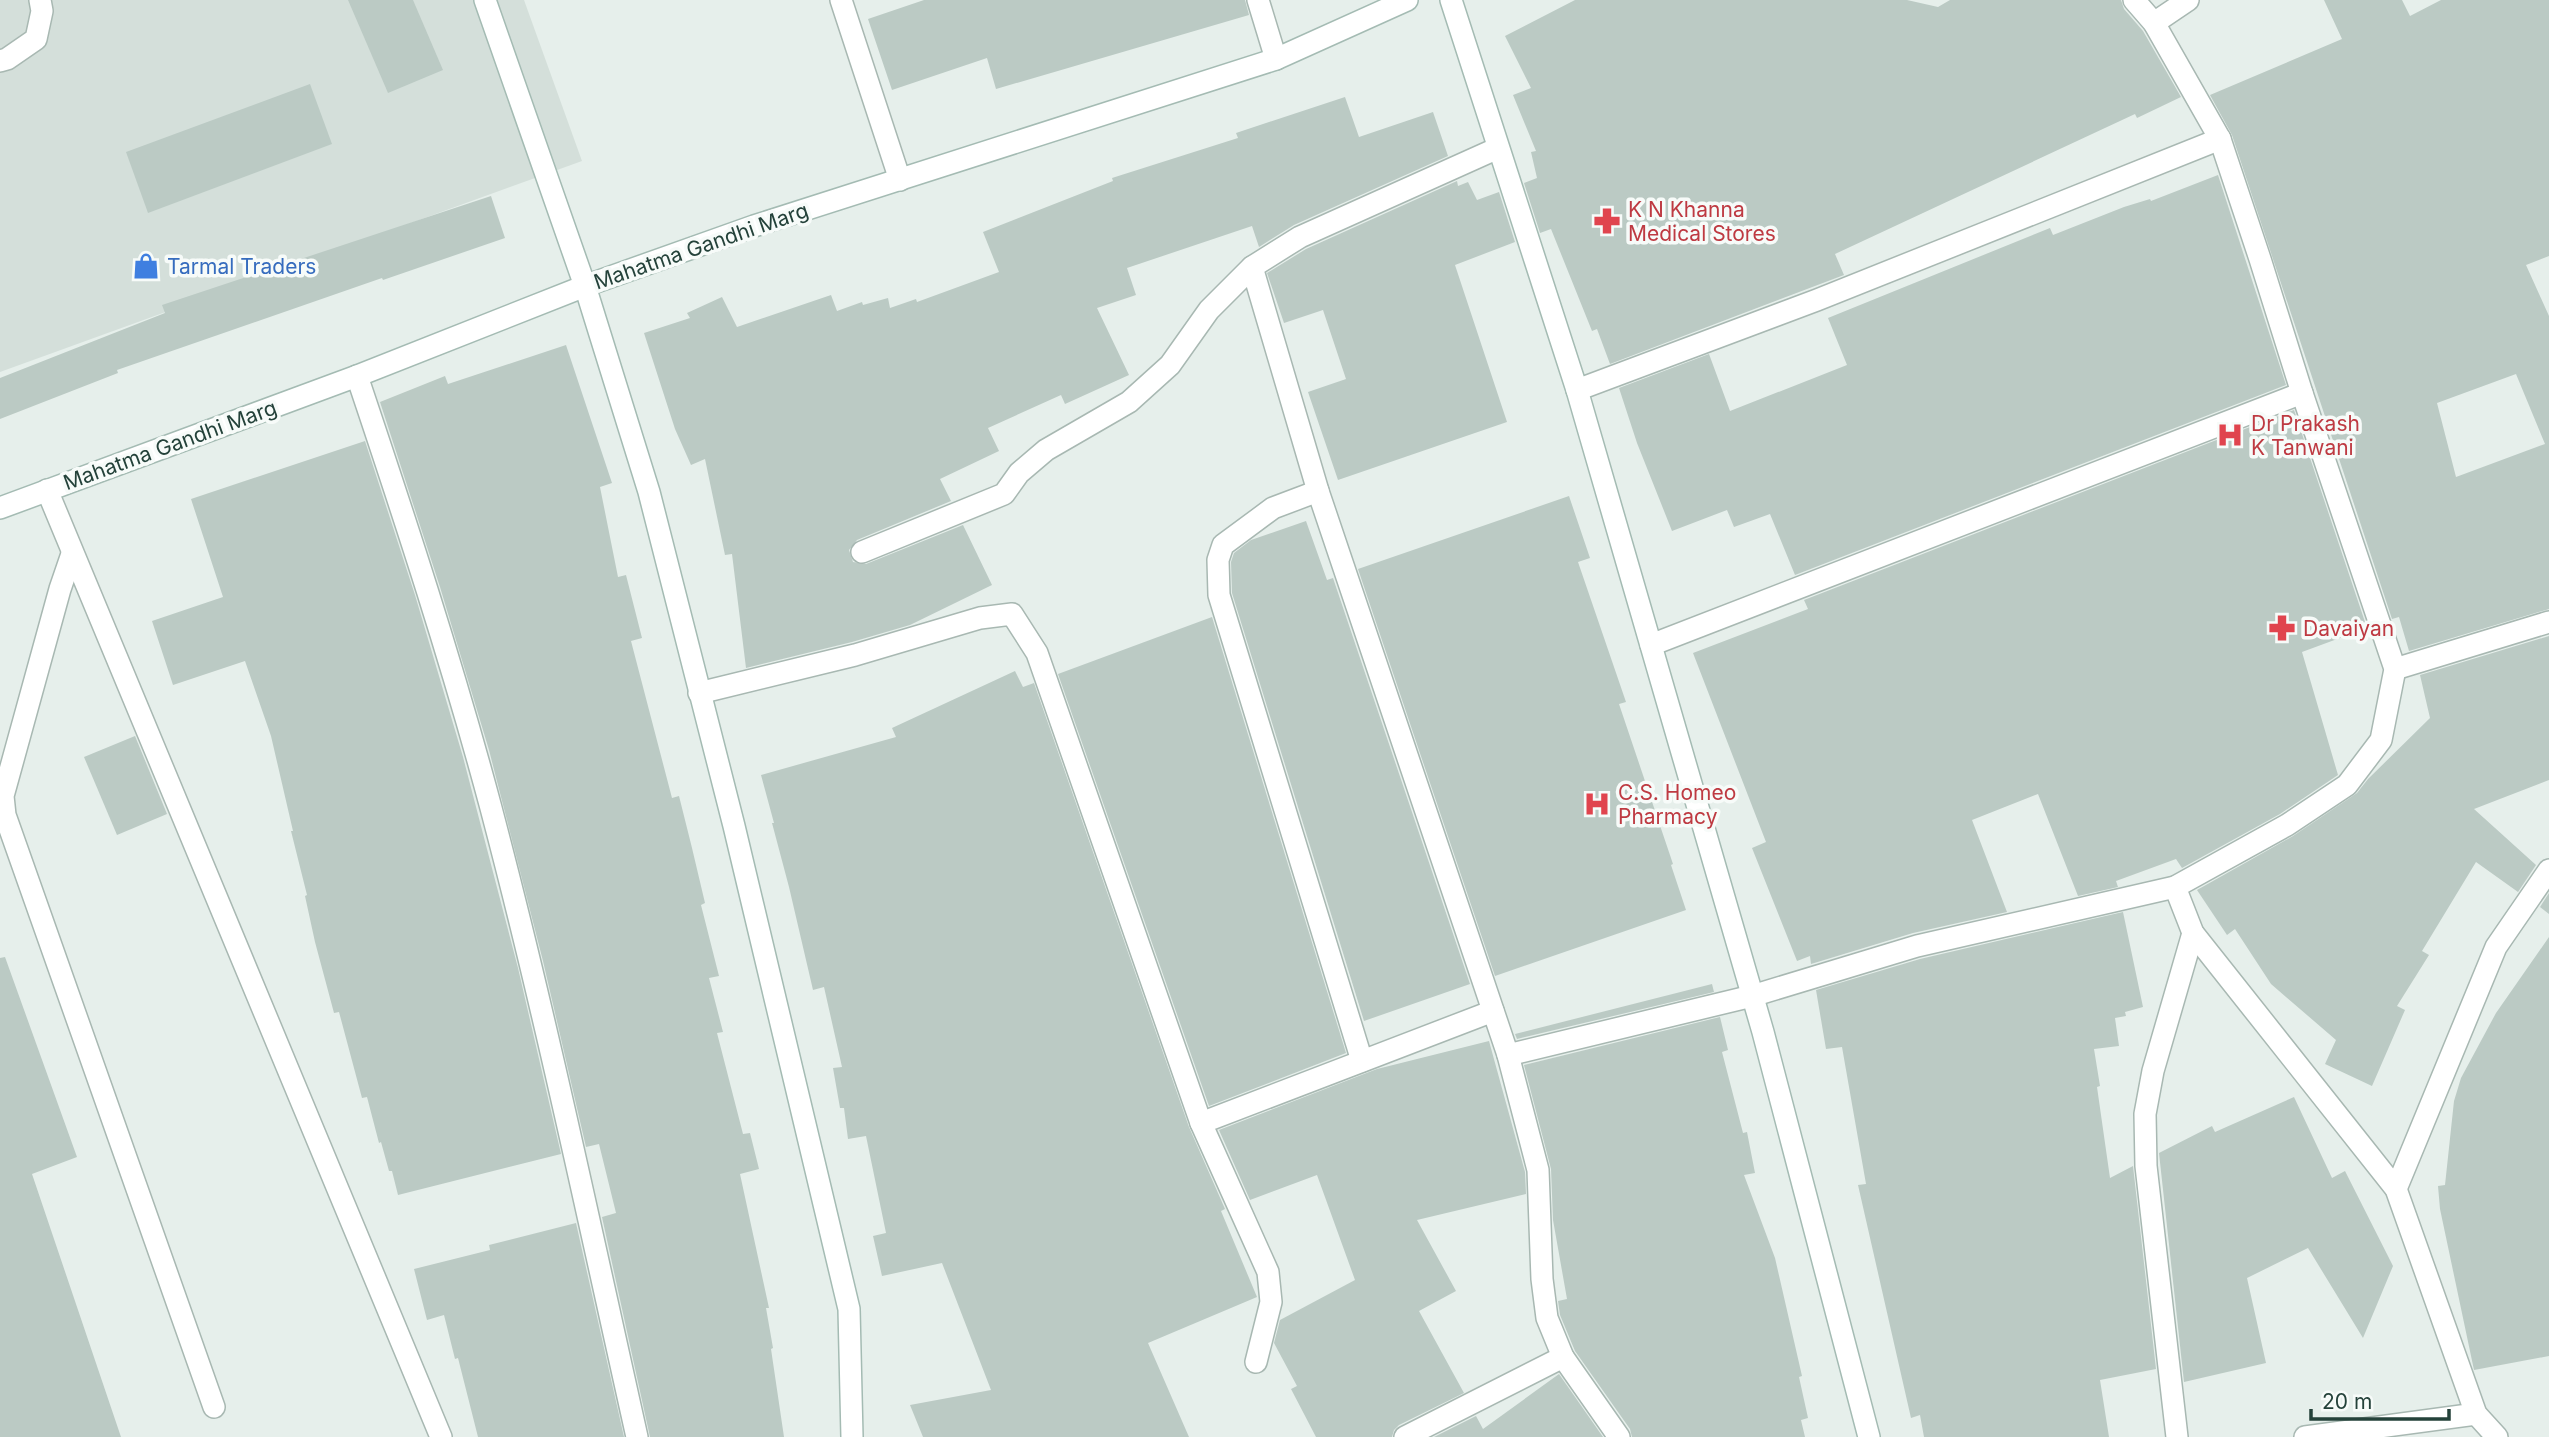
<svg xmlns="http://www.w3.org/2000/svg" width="2549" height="1437" viewBox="0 0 2549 1437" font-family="Inter,sans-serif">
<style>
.built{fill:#d4dfda}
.building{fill:#bbcac4;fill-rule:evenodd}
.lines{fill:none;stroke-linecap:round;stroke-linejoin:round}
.lane-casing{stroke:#a8b8b2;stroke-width:24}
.street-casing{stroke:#a8b8b2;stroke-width:24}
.secondary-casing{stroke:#a4bbb3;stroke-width:24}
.lane{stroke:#fff;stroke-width:21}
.street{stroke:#fff;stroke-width:21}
.secondary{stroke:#fff;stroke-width:21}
.labels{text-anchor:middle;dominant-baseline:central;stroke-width:7;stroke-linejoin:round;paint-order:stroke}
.health-label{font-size:21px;fill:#be3a42;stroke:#f7fbf9;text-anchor:start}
.street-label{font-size:21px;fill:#24423a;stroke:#f7fbf9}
.shop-label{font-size:21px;fill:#366cbe;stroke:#f7fbf9;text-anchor:start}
</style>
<rect width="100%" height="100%" fill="#e6efeb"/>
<polygon class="built" points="0,0 524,0 582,161 0,372"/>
<g class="building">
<polygon points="348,0 413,0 443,70 388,93"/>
<polygon points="924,0 1245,0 1249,15 996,89 987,58 892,90 868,19"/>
<polygon points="1575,0 1907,0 1938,7 1950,0 2121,0 2124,9 2143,31 2181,97 2137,118 2135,114 1835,254 1844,275 1610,364 1597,329 1592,331 1551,229 1540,233 1524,183 1537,178 1531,152 1536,151 1513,95 1531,88 1505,36"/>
<path d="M2324,0H2402L2410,16L2441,0H2549V256L2526,265L2549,316V609L2409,651L2399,617L2392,619L2232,135L2210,95L2342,39ZM2516,374L2545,444L2456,477L2437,403Z"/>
<polygon points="310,84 332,144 148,213 126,152"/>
<polygon points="1345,97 1359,137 1433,112 1448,156 1294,225 1259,247 1252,226 1127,268 1136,295 1097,308 1129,375 1065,404 1061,395 988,428 999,451 940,479 951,501 857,540 849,550 853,562 866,564 963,525 992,585 910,625 852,642 746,668 732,554 725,555 705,459 691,465 675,429 644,333 690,318 687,313 722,297 737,327 831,295 837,311 862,302 863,305 888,298 890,308 916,299 917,302 999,272 983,232 1113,181 1112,178 1238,138 1236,133"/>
<polygon points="2218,175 2286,385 1795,575 1770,514 1734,527 1727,510 1672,531 1637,443 1619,388 1709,354 1730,411 1847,365 1828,318 2050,228 2053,235 2124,207 2150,199 2151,201"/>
<polygon points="1457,181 1458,186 1468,182 1477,200 1499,192 1515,242 1455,265 1507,422 1338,480 1308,392 1346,379 1323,310 1284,323 1267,273 1306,249"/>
<polygon points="491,196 505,238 383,280 382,278 117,370 118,373 0,419 0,378 165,313 162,305"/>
<polygon points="566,345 612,483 600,487 618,577 626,575 642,638 631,641 672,798 679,796 692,848 705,903 701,905 719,976 709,978 723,1032 717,1033 743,1134 750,1133 759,1169 740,1174 769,1308 766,1308 773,1348 771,1349 784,1437 650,1437 602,1217 616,1213 599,1144 586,1147 543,961 489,750 440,587 380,402 445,376 448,384"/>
<polygon points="2294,410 2367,628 2302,652 2338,775 2280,814 2182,868 2176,859 2116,881 2118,887 2078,896 2038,794 1972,820 2007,912 1913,933 1811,964 1810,956 1797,961 1752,848 1766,842 1693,653 1808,609 1804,600"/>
<polygon points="365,441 415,595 463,757 518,968 561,1154 398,1195 392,1171 389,1171 381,1142 379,1143 367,1097 362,1098 339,1012 334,1013 315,942 305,896 307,895 291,831 293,831 271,736 245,661 173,685 152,621 223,597 191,499"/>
<polygon points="1569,496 1590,558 1578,562 1626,702 1619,704 1673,864 1671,865 1686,910 1495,976 1358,569"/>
<polygon points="1306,521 1327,580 1333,578 1470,984 1364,1021 1232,593 1231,562 1234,553 1251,540"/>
<polygon points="1212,617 1346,1053 1209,1106 1058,674"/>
<polygon points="2549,636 2549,780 2474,809 2536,865 2518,892 2476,862 2422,951 2429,955 2397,1006 2405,1010 2372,1086 2325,1064 2336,1040 2271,984 2235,929 2227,935 2197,890 2293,836 2357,793 2368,779 2430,718 2420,675"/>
<polygon points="1015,671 1023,687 1034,683 1189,1127 1225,1209 1221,1211 1257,1297 1148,1343 1189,1437 923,1437 910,1405 991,1390 942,1263 882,1276 873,1236 886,1233 866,1136 848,1139 844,1108 840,1108 833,1068 842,1067 824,987 813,990 789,887 772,823 774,823 761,775 896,737 892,728"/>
<polygon points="135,736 167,814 117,835 84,757"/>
<polygon points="2549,893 2549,914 2540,907"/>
<polygon points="2123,912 2143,1007 2125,1012 2126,1016 2115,1018 2119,1046 2094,1049 2100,1086 2097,1087 2110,1178 2133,1166 2156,1369 2100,1380 2109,1437 1924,1437 1920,1415 1911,1418 1858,1185 1866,1184 1842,1047 1826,1049 1816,990 1920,959"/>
<polygon points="2549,937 2549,1356 2474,1370 2440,1209 2438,1186 2445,1185 2454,1101 2461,1078 2496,1013"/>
<polygon points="5,957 77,1157 32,1174 121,1437 0,1437 0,958"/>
<polygon points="1712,984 1714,992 1517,1039 1515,1034"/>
<polygon points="1720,1017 1728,1050 1722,1052 1743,1133 1747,1132 1755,1173 1744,1175 1775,1258 1802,1376 1799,1377 1808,1418 1801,1420 1805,1437 1632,1437 1630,1429 1575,1351 1560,1315 1558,1301 1567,1299 1553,1220 1551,1169 1524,1065"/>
<polygon points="1489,1041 1525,1172 1526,1194 1417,1220 1456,1291 1419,1311 1464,1393 1399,1425 1394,1430 1392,1437 1316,1437 1291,1389 1297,1386 1274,1343 1280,1320 1355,1280 1317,1175 1250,1200 1219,1130 1377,1069"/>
<polygon points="2294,1097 2332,1178 2345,1171 2393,1266 2363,1338 2308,1248 2247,1278 2266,1363 2184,1382 2159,1153 2212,1126 2215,1132"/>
<polygon points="576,1223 624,1437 478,1437 458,1358 455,1359 444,1315 427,1320 414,1269 490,1250 489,1245"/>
<polygon points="1559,1374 1603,1437 1434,1437 1476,1416 1483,1429"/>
</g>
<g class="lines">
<g class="lane-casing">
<polyline id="lane" points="72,554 60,589 3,796 5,815 214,1407"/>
</g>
<g class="street-casing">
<g id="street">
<polyline points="841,0 900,180"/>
<polyline points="1258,0 1276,59"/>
<polyline points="2154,23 2188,0"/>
<polyline points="0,61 7,59 36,39 42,11 40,0"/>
<polyline points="1252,267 1318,491 1508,1055 1538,1170 1542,1279 1547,1318 1563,1357 1619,1437"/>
<path d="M357,376C405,519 452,662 491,808C546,1016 590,1227 637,1437"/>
<polyline points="1577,390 1817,300 2220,139"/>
<polyline points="47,490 441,1437"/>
<polyline points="1318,491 1273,508 1223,545 1218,560 1219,595 1362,1061"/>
<polyline points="862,552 1004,494 1019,473 1046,450 1129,402 1170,365 1209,310 1252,267 1300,237 1498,148"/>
<polyline points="1651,645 2302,393"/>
<polyline points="2395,669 2549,622"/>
<polyline points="699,693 855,655 980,618 1012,614 1037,653 1201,1123 1268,1272 1271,1302 1256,1362"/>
<polyline points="2175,887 2193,933 2396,1189 2476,1414 2497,1437"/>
<polyline points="1508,1055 1752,996 1917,946 2175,887 2287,825 2347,785 2381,740 2395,669 2302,393 2260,259 2220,139 2154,23 2134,0"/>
<polyline points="1201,1123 1493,1011"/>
<polyline points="2396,1189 2496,947 2549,870"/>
<polyline points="1405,1437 1563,1357"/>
<polyline points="2177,1437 2146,1166 2145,1114 2153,1071 2193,933"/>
<polyline points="2305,1437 2476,1414"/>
</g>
</g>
<g class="secondary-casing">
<g id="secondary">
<polyline points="485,0 585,286 649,492 734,826 849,1309 852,1437"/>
<polyline points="1451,0 1577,390 1763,1032 1869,1437"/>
<polyline points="0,508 357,376 585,286 754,226 1276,59 1407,0"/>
</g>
</g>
<use href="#lane" class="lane"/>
<use href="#street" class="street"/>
<use href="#secondary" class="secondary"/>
</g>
<defs>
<g id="pharmacy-bare" transform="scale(2.1)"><path d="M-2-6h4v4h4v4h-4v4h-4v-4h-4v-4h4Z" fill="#e0444e" stroke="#f7fbf9" stroke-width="2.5" paint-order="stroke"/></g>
<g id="shop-bare" transform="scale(2.1)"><path d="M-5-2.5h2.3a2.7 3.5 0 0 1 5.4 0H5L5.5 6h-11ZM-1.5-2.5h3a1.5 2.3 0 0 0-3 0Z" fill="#3f7fe0" stroke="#f7fbf9" stroke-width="2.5" paint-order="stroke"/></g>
<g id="hospital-bare" transform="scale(2.1)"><path d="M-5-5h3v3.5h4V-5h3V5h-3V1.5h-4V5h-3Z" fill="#e0444e" stroke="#f7fbf9" stroke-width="2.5" paint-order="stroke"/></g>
</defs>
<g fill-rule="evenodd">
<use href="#pharmacy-bare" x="1607" y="221"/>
<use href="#shop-bare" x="146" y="266"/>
<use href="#hospital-bare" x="2230" y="435"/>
<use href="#pharmacy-bare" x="2282" y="628"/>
<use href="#hospital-bare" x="1597" y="804"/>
</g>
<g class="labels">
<g class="health-label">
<text x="1628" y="209">K N Khanna<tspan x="1628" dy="24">Medical Stores</tspan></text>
<text x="2251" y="423">Dr Prakash<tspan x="2251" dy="24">K Tanwani</tspan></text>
<text x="2303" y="628">Davaiyan</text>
<text x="1618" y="792">C.S. Homeo<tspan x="1618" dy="24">Pharmacy</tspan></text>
</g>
<g class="street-label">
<text transform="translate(701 246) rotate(-19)">Mahatma Gandhi Marg</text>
<text transform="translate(170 445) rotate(-20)">Mahatma Gandhi Marg</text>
</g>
<g class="shop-label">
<text x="167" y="266">Tarmal Traders</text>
</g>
</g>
<path d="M2311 1409v10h138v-10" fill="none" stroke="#24423a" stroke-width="3.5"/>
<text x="2322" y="1409" font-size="21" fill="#24423a" stroke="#f7fbf9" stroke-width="5" paint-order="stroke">20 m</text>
</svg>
